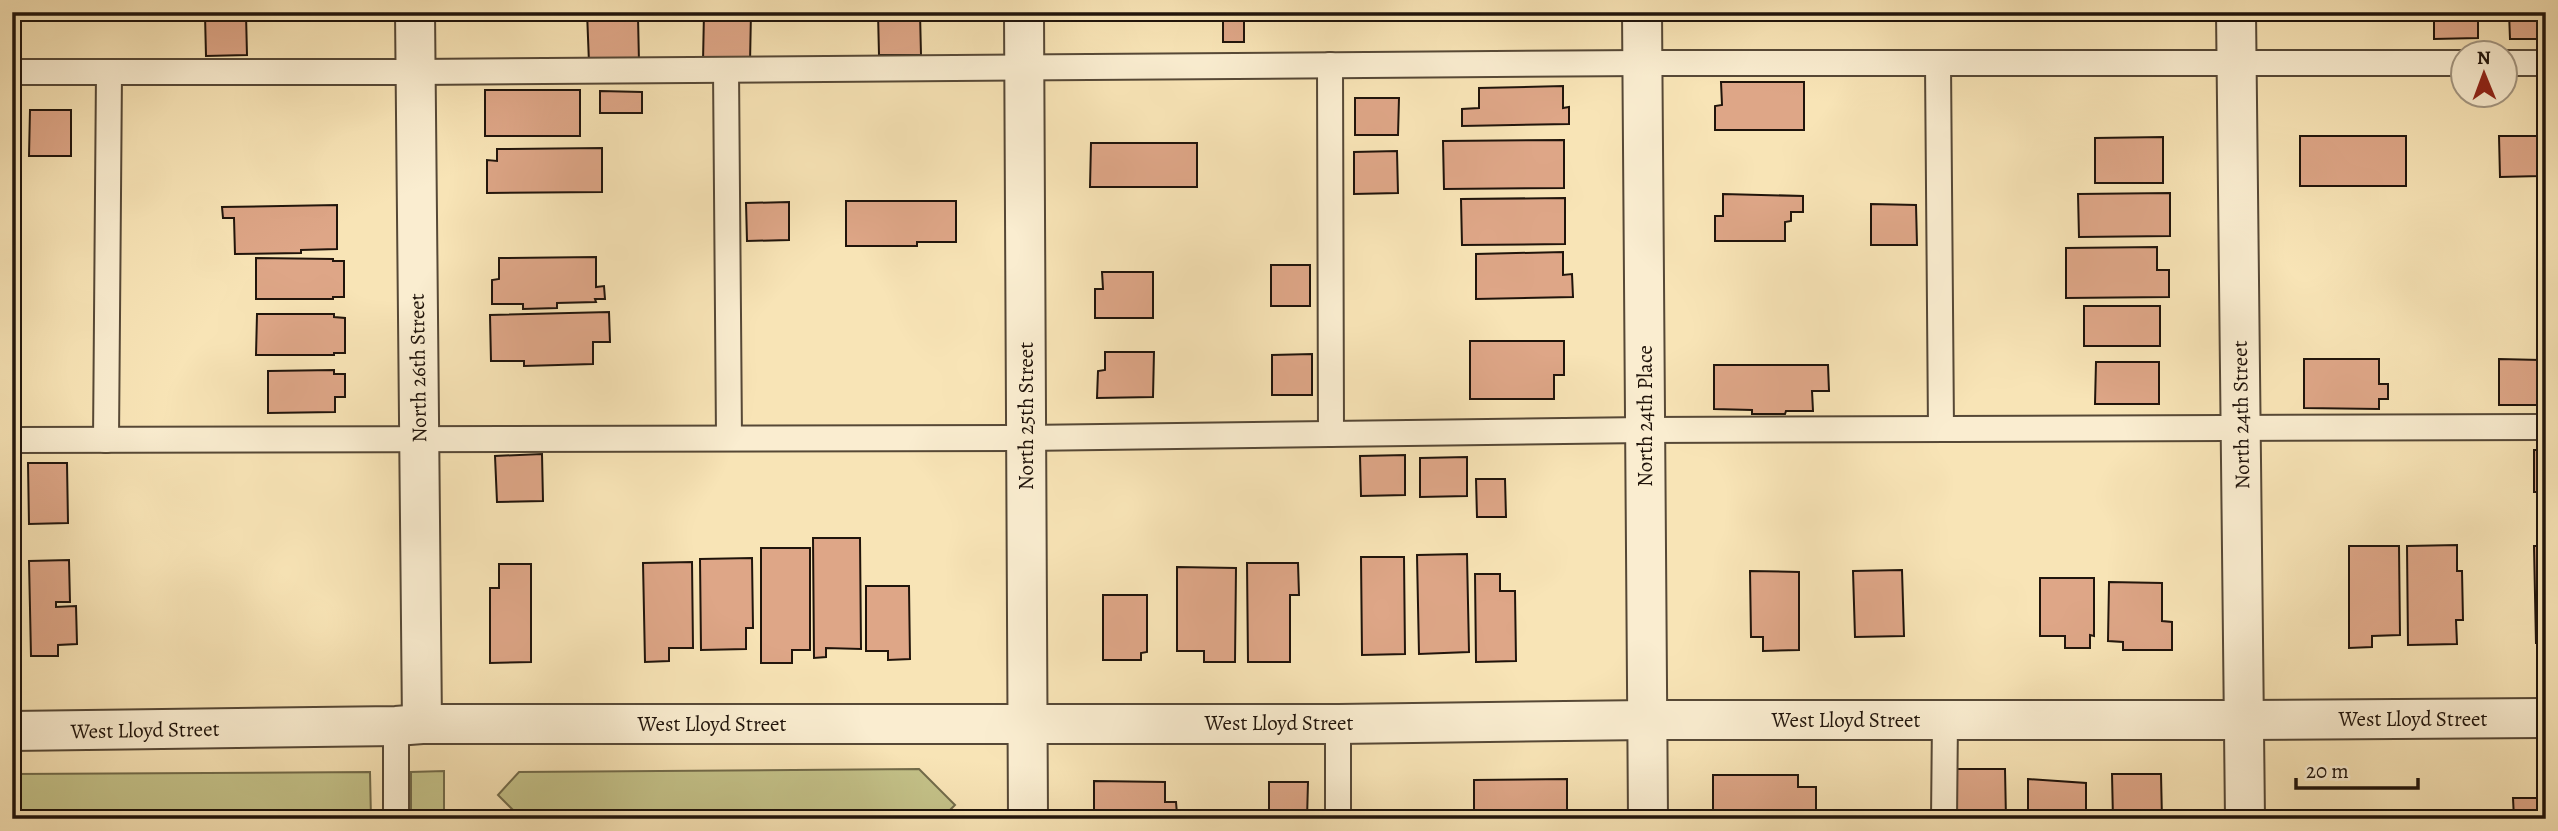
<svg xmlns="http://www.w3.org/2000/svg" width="2558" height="831" viewBox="0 0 2558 831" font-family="Alegreya,serif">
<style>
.green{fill:#c4c289;stroke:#726b4a;stroke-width:2}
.building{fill:#dea687;stroke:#20140b;stroke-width:2}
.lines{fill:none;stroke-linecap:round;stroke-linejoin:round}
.service-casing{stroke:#564836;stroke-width:28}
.minor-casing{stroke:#564836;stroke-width:42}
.service{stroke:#faedd0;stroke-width:24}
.minor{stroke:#faedd0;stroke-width:38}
.labels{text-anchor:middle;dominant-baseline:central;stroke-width:5;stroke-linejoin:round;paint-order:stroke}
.street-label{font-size:21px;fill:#20140b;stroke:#faedd0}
</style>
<rect width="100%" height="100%" fill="#f8e4b6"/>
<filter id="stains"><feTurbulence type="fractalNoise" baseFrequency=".00286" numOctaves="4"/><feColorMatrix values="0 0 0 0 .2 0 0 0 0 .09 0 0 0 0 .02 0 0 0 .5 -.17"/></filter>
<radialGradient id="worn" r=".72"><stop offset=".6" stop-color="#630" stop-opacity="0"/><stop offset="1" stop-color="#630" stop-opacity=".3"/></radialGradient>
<g class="green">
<polygon points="919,769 955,805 941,819 584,819 577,812 570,819 522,819 498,795 519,772"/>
<polygon points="444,771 444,819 411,819 411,772"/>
<polygon points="370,772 371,819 12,819 12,774"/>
</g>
<g class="building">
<polygon points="587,12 623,12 623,17 638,17 639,62 589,63"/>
<polygon points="704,12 751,12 750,63 703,62"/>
<rect x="1223" y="12" width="21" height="30"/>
<polygon points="2434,12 2478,12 2478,38 2434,39"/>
<polygon points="2509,12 2546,12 2546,39 2510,39"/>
<polygon points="878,13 920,13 921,55 879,55"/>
<polygon points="246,14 247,55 206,56 205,15"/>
<polygon points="1721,82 1804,82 1804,130 1715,130 1715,106 1722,105"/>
<polygon points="1563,86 1563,108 1569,107 1569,124 1462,126 1462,109 1479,108 1479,88"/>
<rect x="485" y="90" width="95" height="46"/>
<polygon points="600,91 642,92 642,113 600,113"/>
<polygon points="1355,98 1399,98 1398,135 1355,135"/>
<polygon points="30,110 71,110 71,156 29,156"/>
<rect x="2300" y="136" width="106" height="50"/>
<polygon points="2499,136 2540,136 2540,176 2500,177"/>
<polygon points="2163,137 2163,183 2095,183 2095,138"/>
<polygon points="1564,140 1564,188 1444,189 1443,141"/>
<polygon points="1091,143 1197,143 1197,187 1090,187"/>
<polygon points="602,148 602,192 487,193 487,160 497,161 497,149"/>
<polygon points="1397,151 1398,193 1354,194 1354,152"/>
<polygon points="2170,193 2170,236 2079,237 2078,194"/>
<polygon points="1723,194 1803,196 1803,212 1791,212 1791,221 1785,222 1785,241 1715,241 1715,216 1723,216"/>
<polygon points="1565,198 1565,244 1462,245 1461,199"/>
<polygon points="846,201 956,201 956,242 917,242 917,246 846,246"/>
<polygon points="789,202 789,240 747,241 746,203"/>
<polygon points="1871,204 1916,205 1917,245 1871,245"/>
<polygon points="337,205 337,249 301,250 301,253 235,254 234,218 223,218 222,207"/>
<polygon points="2157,247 2157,270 2169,270 2169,297 2066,298 2066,248"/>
<polygon points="1563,252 1563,275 1572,274 1573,297 1476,299 1476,254"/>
<polygon points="596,257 596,287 604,286 605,299 595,299 596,302 557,303 557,308 523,309 523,304 492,304 492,280 499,279 499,258"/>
<polygon points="256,258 333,259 333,261 344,261 344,297 333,297 333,299 256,299"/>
<rect x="1271" y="265" width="39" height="41"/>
<polygon points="1102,272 1153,272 1153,318 1095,318 1095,289 1103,289"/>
<rect x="2084" y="306" width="76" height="40"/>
<polygon points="609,312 610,342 593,342 593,364 524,366 524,361 491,361 490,315"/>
<polygon points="257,314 334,314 334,317 345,318 345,353 334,353 334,355 256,355"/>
<polygon points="1470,341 1564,341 1564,375 1554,375 1554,399 1470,399"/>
<polygon points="1105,352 1154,352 1153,397 1097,398 1098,371 1105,370"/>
<polygon points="1312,354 1312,395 1272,395 1272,355"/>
<polygon points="2304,359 2379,359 2379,384 2388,384 2388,399 2379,399 2379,409 2304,408"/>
<polygon points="2499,359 2540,360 2539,405 2499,405"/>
<polygon points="2096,362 2159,362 2159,404 2095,404"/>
<polygon points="1714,365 1828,365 1829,391 1812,391 1813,411 1786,411 1785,414 1752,414 1752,410 1714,409"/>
<polygon points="334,370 334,374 345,374 345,397 335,397 335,412 268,413 268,371"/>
<rect x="2534" y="450" width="12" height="42"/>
<polygon points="542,454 543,501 497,502 495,456"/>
<polygon points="1405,455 1405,495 1361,496 1360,456"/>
<polygon points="1467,457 1467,496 1420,497 1420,458"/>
<polygon points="28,463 67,463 68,523 29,524"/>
<polygon points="1476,479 1505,479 1506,517 1477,517"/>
<polygon points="813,538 860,538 861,649 826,648 826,657 814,658"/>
<polygon points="2457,545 2457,571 2462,571 2463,620 2456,620 2457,644 2408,645 2407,546"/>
<polygon points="2349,546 2399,546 2400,635 2372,636 2372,647 2349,648"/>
<polygon points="2534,546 2546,546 2546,643 2536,643"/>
<polygon points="761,548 810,548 810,650 792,650 792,663 761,663"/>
<polygon points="1467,554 1469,652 1419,654 1417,555"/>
<polygon points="1361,557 1404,557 1405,654 1362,655"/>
<polygon points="752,558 753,628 746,628 746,649 701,650 700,559"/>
<polygon points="69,560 70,602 56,602 56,607 76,606 77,644 58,645 58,656 31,656 29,561"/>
<polygon points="692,562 693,648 669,648 669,661 645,662 643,563"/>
<polygon points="1247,563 1298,563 1299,595 1290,595 1290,662 1248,662"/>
<polygon points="499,564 531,564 531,662 490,663 490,588 499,588"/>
<polygon points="1177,567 1236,568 1235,662 1204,662 1204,651 1177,651"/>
<polygon points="1902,570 1904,636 1855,637 1853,571"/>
<polygon points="1750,571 1799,572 1799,650 1763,651 1763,637 1751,637"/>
<polygon points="1475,574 1500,574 1500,591 1515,591 1516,661 1476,662"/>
<polygon points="2040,578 2094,578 2094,636 2090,635 2090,648 2065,648 2065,636 2040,636"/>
<polygon points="2109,582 2162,583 2162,621 2172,622 2172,650 2123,650 2123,642 2108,641"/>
<polygon points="866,586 909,586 910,659 888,660 888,651 866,651"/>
<polygon points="1103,595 1147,595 1147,652 1141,653 1141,660 1103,660"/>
<polygon points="1954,769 2005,769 2006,819 1955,819"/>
<polygon points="2112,774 2161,774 2162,819 2113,819"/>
<polygon points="1713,775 1798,775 1798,787 1816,787 1816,819 1721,819 1721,816 1713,816"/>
<polygon points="1567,779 1567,819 1474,819 1474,780"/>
<polygon points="2028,779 2086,783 2086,819 2028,819"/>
<polygon points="1094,781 1165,782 1165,802 1176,802 1177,814 1165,814 1165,819 1094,819"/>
<polygon points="1269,782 1308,782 1307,819 1269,819"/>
<polygon points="2539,787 2546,787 2546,819 2514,819 2513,798 2538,798"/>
<polygon points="577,812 584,819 570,819"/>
</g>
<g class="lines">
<g class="service-casing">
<g id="service">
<polyline points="2506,63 2546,63"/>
<polyline points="1938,64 1941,429"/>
<polyline points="1330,65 1331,434"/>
<polyline points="726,70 729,437"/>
<polyline points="12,72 415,72 1643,63 2464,63"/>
<polyline points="12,440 1025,438 1645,430 2546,427"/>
<polyline points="106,440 109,72"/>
<polyline points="1338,724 1338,819"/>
<polyline points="396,726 396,819"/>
<polyline points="1944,819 1945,720"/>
</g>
</g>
<g class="minor-casing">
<g id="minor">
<polyline points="415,12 422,724"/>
<polyline points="1024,12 1028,819"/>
<polyline points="1642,12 1648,819"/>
<polyline points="2236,12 2245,819"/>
<polyline points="12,731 396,726 422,724 1338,724 1647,720 2245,720 2546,718"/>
</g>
</g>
<use href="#service" class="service"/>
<use href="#minor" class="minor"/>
</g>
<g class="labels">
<g class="street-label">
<text transform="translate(418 368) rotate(-91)">North 26th Street</text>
<text transform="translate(2241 415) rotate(-91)">North 24th Street</text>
<text transform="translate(1026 416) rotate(-90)">North 25th Street</text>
<text transform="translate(1645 416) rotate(-90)">North 24th Place</text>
<text x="2413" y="719">West Lloyd Street</text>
<text x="1846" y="720">West Lloyd Street</text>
<text x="1279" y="723">West Lloyd Street</text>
<text x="712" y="724">West Lloyd Street</text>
<text transform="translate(145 730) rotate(-1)">West Lloyd Street</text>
</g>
</g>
<rect width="2558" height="831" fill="none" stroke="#f8e4b6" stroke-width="42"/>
<rect x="14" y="14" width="2530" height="803" fill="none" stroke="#20140b" stroke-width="3.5"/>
<rect x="21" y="21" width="2516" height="789" fill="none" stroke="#20140b" stroke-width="2"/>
<g transform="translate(2484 74) rotate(359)"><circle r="33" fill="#faedd0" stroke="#a39681" stroke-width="2"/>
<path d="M0-5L12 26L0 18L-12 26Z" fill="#8f2418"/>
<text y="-10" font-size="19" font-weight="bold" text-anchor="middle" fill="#20140b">N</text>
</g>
<path d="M2296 778v10h122v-10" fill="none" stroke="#20140b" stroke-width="3.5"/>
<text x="2306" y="778" font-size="21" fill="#20140b" stroke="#faedd0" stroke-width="5" paint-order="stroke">20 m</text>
<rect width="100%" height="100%" filter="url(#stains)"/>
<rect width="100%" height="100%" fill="url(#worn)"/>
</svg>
